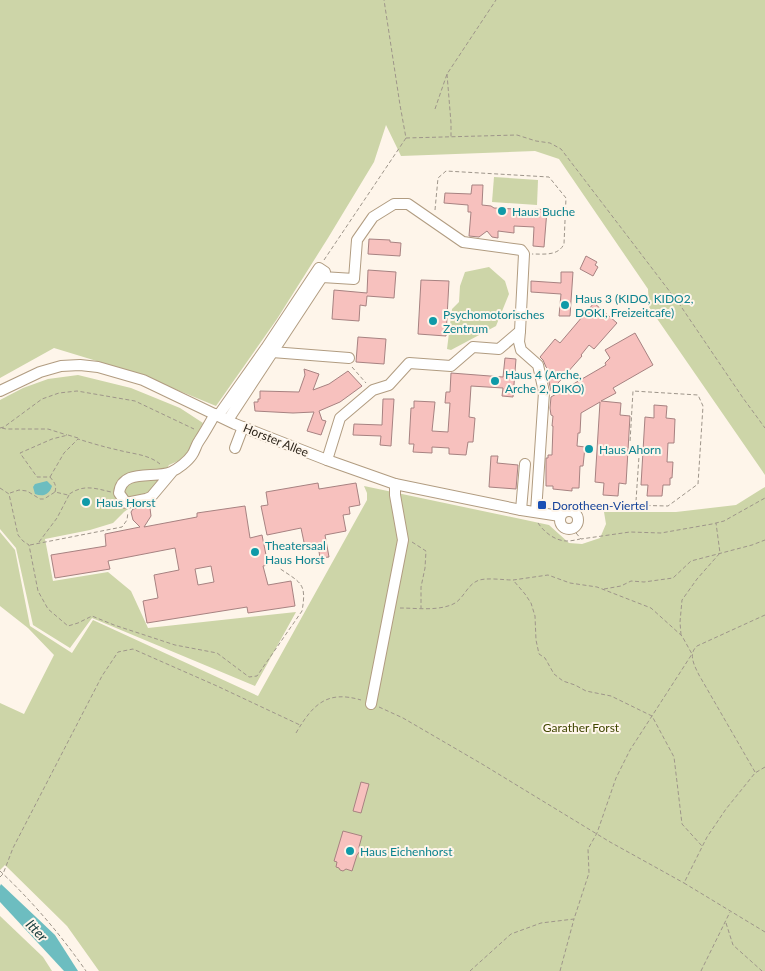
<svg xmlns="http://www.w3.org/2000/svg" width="765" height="971" viewBox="0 0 765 971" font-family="Lato,sans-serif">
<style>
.green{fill:#cdd5a8}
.water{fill:#6dbdc0}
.building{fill:#f7c1be;stroke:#a78281;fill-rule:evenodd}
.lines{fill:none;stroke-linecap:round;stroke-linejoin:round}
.minor-casing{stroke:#b19c81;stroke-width:12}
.path{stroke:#9e958a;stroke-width:1;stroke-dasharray:4 2.5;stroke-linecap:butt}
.minor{stroke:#fff;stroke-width:10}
.culture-dot{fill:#0f9aa8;stroke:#fef5ea;stroke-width:2}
.transit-dot{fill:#1a4fb4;stroke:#fef5ea;stroke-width:2}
.labels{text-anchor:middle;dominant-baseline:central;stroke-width:4;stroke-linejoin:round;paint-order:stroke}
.culture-label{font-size:12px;fill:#0d838f;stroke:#fef5ea;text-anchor:start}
.street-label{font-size:12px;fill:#271f15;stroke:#fef5ea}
.transit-label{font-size:12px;fill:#164399;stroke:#fef5ea;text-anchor:start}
.park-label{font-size:12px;fill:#404600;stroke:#fef5ea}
.water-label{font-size:14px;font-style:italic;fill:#133a3b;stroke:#fef5ea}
</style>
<rect width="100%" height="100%" fill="#fef5ea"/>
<g class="green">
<polygon points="0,0 765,0 765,475 649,307 648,289 559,159 535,151 401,156 386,125 374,162 328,238 277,319 216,406 165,385 146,376 54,348 0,378"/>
<polygon points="494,177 538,180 537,205 492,202"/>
<polygon points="489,267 505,281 509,294 496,326 451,350 447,349 452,309 459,302 460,286 465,272"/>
<polygon points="78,375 131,388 180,408 203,423 187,454 178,461 169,465 159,481 147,495 124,512 113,523 90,530 45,539 53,581 108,572 131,591 148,628 296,612 255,686 92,618 70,648 33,625 16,548 0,529 0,400 23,388 48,379"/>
<polygon points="364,486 549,525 569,543 582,544 600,538 606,524 604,512 676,512 736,505 765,487 765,971 99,971 67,926 5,865 0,870 0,703 24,714 54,655 28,628 0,606 0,532 15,550 30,626 72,653 93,620 258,696 367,500 367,493"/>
<polygon points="0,916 43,957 52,971 0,971"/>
</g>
<g class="water">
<path d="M47,481L52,486C49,495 43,497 35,494L33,487L35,484Z"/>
<polygon points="1,884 55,935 78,971 64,971 0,902 0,886"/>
</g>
<g class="building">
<polygon points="472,185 483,185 482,205 491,206 494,208 515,209 515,215 535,217 535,209 547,210 544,247 533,246 534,227 514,226 514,233 498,231 498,238 492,237 487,231 479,237 469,236 471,212 468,212 468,205 444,203 445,193 471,194"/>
<polygon points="369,239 390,240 390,242 401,243 400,256 368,254"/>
<polygon points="586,256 597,262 595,265 598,267 593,276 580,269"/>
<polygon points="368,270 396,272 394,298 367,296 366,306 360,305 359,321 332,319 334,290 367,293"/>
<polygon points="561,272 573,272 570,316 559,316 561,294 531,292 531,281 561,283"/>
<polygon points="421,280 449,281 446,336 418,334"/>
<polygon points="594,303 617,323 594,349 589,345 581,355 582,356 551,391 547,373 549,370 546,367 543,360 540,357 555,339 560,343"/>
<polygon points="635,333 653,365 613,388 616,393 601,401 621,403 620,415 630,416 626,484 619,483 618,496 603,495 604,483 595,482 600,402 581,413 580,433 578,433 577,446 585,447 583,466 580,466 579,488 572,488 572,491 553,489 553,486 546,486 546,458 548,458 548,455 552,455 553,426 552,426 553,416 551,415 550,408 551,397 606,365 605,363 610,358 605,350"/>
<polygon points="358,337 386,339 384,364 356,362"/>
<polygon points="505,358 516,359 513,397 502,396 503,388 471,386 469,417 475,418 473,442 468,442 466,455 449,454 449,448 432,447 432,453 413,452 414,444 409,444 411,408 414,408 414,401 435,402 432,431 448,432 450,403 445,403 446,392 450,392 451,373 503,377"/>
<polygon points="304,369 319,374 313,390 329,384 348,371 362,386 340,402 319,411 322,420 326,421 321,435 307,431 314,412 293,413 255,411 254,402 258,402 258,399 260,399 260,391 299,392 305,375"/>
<polygon points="383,399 394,399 391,446 380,445 381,436 353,435 354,424 382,425"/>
<polygon points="654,405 667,406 666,418 675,419 674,443 668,443 667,462 673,462 672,478 670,478 670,485 663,485 662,496 647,496 648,485 641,485 645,417 654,418"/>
<polygon points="491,456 498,456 497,463 518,465 516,489 489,487"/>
<polygon points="318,483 319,489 356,483 360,505 349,507 350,514 343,515 346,531 325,535 329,557 320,558 318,545 305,547 301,528 267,535 261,506 268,505 266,492"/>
<path d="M146,506L150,508L151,516L144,527L197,517V513L245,506L250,538L262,535L268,565L263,566L268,585L291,581L295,606L248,613L247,607L147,623L143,601L158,598L154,575L179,570L175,548L108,561L110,569L55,578L51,555L106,546L105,534L140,527L133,520L131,512L133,509ZM211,566L214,582L198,585L195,569Z"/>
<polygon points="361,782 369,784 361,813 353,811"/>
<polygon points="343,831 362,836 359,847 360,851 357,855 352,871 346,869 343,871 340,870 339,868 336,867 337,862 334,861"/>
</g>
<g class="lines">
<g class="minor-casing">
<g id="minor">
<polyline points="322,277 354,279 357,240 373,217 394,204 408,204 463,242 521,250 524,254 520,331 499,349 473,347 451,366 409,363 389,385 373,390 340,418 327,460"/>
<polyline points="520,331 519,342 521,350 538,365 544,392 536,512"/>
<polyline points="269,350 272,352 349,358"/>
<polyline points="0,391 40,372 61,366 80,365 98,367 143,380 235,424 263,435 327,460 395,484 521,510 560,516"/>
<polyline points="218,416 266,348 319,268 325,272 322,277 228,420"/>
<polyline points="235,448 243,427"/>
<path d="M172,472L151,497L146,499L126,503L119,493C122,468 154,479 171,472C178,469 188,461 192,455C195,451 196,445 199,441C205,432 210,423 215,414"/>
<polyline points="521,510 525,464"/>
<circle cx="569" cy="520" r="9"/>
<polyline points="371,704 403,540 395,495 395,484"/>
</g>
</g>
<g class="path">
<polyline points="447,74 451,123 451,137"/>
<polyline points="435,109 447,74 496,0"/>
<polyline points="406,138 517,135 536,141 550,143 561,149 680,305 743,398 765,428"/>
<path d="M435,210L438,178L446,171L549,177L566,198L564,244C558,256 545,254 532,254"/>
<polyline points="324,260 406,138 400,105 384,0"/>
<polyline points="352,367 366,383"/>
<polyline points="0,428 4,427 42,399 59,393 77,391 135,401 194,429"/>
<polyline points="2,428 6,429 48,429 67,435"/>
<path d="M50,477L64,453L78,439C91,443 104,447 118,450C132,454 148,454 160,464"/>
<path d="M0,488L9,494L18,535L23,541L29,545L38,591L48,609L68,626L78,623L92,616L114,625L175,645L217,653L249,677L257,676L302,611C307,583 301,583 279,568"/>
<path d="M55,492C57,485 54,482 50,477H37L20,453L52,439L68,435L78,438"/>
<path d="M10,493L19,490L27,491L40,499H44L55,492L68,495C83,484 94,488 111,492"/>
<polyline points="636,501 639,456"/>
<polyline points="570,510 575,507 582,504 668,506 698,484 703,406 698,395 633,391 630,442"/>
<path d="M538,523C544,532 555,541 567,541C571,541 576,540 580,539"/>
<polyline points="572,528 581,539 630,532 661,533 712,524 724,521 765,498"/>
<polyline points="39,542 57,518 69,495"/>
<polyline points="412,542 426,551 425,568 421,587 421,608"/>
<polyline points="30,545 122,527 127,520 128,512"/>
<polyline points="604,589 621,586 631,581 644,582 673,578 691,561 752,545 765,540"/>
<path d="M400,608C416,608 435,611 451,605C463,601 466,586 477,581C484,577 504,580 512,580"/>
<polyline points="681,635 680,622 682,600 697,579 720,553 716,523"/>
<polyline points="379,707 403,718 482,764 610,842 684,883"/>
<path d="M296,733C313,704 327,690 361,700"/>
<polyline points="765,767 755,773 726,809 707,837 684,883 765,932"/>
<path d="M755,772L699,675C694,665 688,654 697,646L765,615"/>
<path d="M0,871C32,901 61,935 86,971"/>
<polyline points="0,877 3,874 13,848 102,676 118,652 133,649 217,686 300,725"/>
<polyline points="726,923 733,945 762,971"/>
<polyline points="470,971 511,934 541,923 574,919 589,873 588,849 597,833 616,778 630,750 692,654 682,636 651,608 597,587 570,583 548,575 513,580 525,594 531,603 535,616 536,640 539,654 545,658 554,674 563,681 575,685 586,691 611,696 652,716 674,757 682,824 702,846"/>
<polyline points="560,971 574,919"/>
<polyline points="701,971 730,912"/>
</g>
<use href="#minor" class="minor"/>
</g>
<g class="culture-dot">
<circle cx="502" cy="211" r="5"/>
<circle cx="565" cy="305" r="5"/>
<circle cx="433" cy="321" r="5"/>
<circle cx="495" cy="381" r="5"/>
<circle cx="589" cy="449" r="5"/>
<circle cx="86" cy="502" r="5"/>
<circle cx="255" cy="552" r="5"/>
<circle cx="350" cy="851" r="5"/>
</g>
<rect class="transit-dot" x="537" y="500" width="10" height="10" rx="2.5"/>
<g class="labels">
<g class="culture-label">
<text x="512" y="211">Haus Buche</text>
<text x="575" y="298">Haus 3 (KIDO, KIDO2,<tspan x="575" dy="14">DOKI, Freizeitcafe)</tspan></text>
<text x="443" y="314">Psychomotorisches<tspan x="443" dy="14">Zentrum</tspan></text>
<text x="505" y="374">Haus 4 (Arche,<tspan x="505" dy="14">Arche 2, DIKO)</tspan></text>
<text x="599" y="449">Haus Ahorn</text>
<text x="96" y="502">Haus Horst</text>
<text x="265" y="545">Theatersaal<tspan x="265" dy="14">Haus Horst</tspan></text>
<text x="360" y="851">Haus Eichenhorst</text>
</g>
<g class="street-label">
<text transform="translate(276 440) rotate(22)">Horster Allee</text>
</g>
<g class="transit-label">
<text x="552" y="505">Dorotheen-Viertel</text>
</g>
<g class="park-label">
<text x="581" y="727">Garather Forst</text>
</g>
<g class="water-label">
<text transform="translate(37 930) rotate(46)">Itter</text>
</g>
</g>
</svg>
